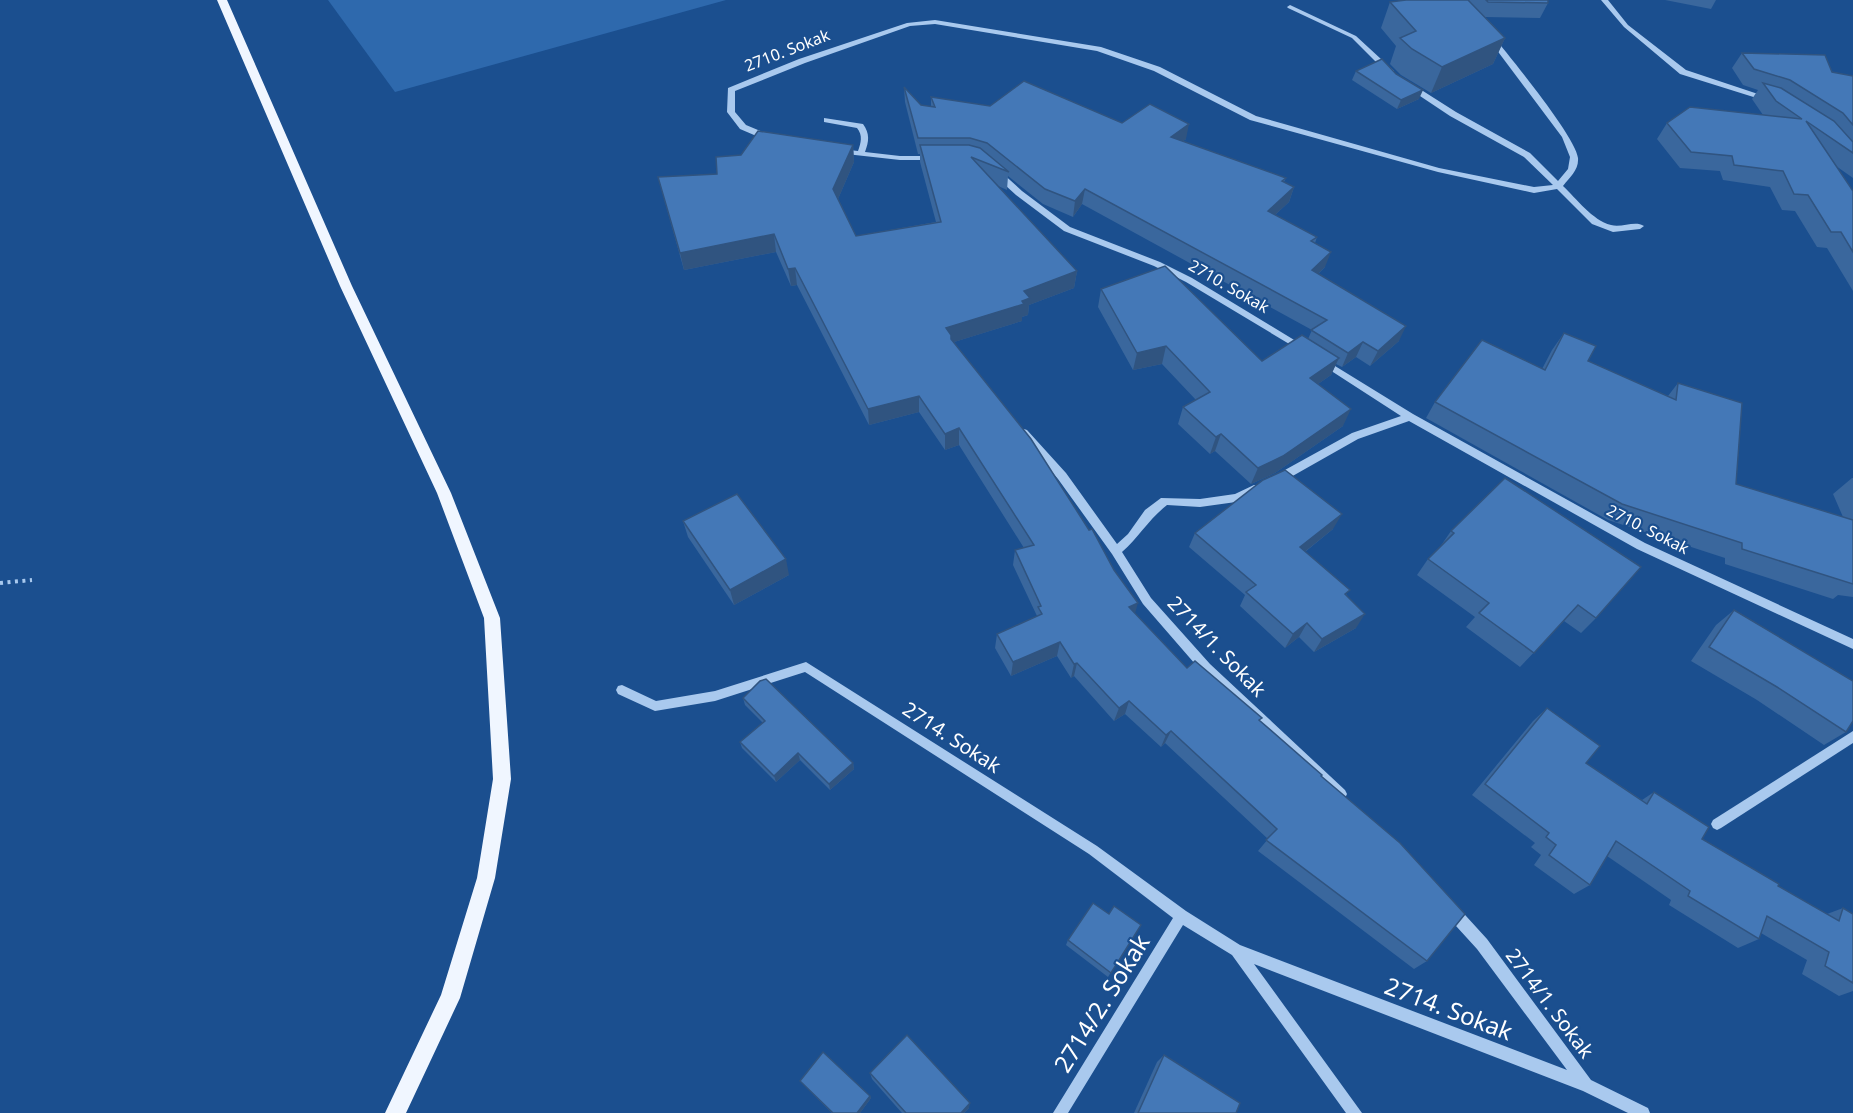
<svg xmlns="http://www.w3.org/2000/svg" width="1853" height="1113" viewBox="0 0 1853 1113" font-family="'Noto Sans',sans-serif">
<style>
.green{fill:#2e69ad}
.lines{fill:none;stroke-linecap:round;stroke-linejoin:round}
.path{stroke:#a9c9ee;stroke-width:4;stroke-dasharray:3 4.5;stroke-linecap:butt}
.minor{fill:#a9c9ee;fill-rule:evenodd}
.major{fill:#f0f6ff;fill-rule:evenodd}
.wall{fill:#3a679d}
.shaded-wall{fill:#305480}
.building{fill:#4478b7;stroke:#305480;stroke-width:1.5}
.labels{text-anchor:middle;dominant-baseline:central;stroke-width:4.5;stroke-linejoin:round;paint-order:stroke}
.far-street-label{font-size:16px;fill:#fff;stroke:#1b4f8f}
.street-label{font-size:20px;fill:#fff;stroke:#1b4f8f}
.near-street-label{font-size:24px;fill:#fff;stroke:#1b4f8f}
</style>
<rect width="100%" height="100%" fill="#1b4f8f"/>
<polygon class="green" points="328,0 726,0 395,92"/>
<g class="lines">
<polyline class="path" points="0,583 32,580"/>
<g class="minor">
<polygon points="1601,0 1608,0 1628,25 1686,70 1770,98 1763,100 1680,74 1624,27"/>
<polygon points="1290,5 1356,36 1394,71 1387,73 1352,38 1288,8 1287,7"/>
<path d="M935,20L1101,47L1160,67L1256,116L1439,168L1534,187L1553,185L1524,157L1450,116L1405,86L1412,84L1456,112L1530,153L1558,181L1568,169L1570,157L1562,137L1487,37L1493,36C1510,57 1576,137 1578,158C1579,170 1570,177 1563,186C1577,199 1592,220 1611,225C1622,228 1635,220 1644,226L1640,229L1613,232L1592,224L1557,189L1534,193L1438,172L1250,120L1154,71L1097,51L935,24L910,26L805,63L735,91V112L746,125L772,136V140H766L740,129L727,112L728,88L799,59L907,23Z"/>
<path d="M824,118L863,124C870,134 869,141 865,152L900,156H935L939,158L935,160H900L837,153L836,151L840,149L858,151C861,143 863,135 857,128L824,122Z"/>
<polygon points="994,171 1000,171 1022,191 1070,227 1160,262 1192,278 1309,349 1304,352 1301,351 1186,282 1154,266 1064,231 1016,195 994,175"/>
<polygon points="1322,358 1413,414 1645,543 1853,639 1853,649 1637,549 1409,421 1358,439 1282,482 1274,482 1273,479 1274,476 1352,433 1401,416 1319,363 1317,361 1319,359"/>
<path d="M1024,429L1027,430L1066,473L1117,544L1128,534L1145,510L1161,498L1200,499L1235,494L1254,485H1262L1263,488L1262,491L1236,502L1200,507L1167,505C1149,519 1139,537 1122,552L1151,598L1210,664L1345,790L1347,794L1345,798L1341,800L1337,798L1202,672L1143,604L1112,554L1058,479L1021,436L1019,433L1021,430Z"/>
<polygon points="806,662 1097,846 1186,911 1240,945 1567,1070 1477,949 1446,915 1445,910 1446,905 1451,904 1456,905 1487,939 1591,1080 1648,1108 1650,1113 1628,1113 1583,1091 1254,964 1362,1113 1346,1113 1232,955 1183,925 1068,1113 1053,1113 1173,918 1089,854 805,672 715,701 655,711 618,694 616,690 618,686 622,685 656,701 715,691"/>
<polygon points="1853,731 1853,743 1721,828 1717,830 1713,828 1711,824 1713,820"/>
</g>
<polygon class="major" points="217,0 227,0 352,286 451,493 500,618 511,779 495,878 460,998 406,1113 385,1113 441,995 477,878 493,779 484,618 437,493 340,286"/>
</g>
<g class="wall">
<polygon points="1406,0 1548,0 1548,3 1540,18 1485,17 1505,38 1493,64 1431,93 1401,75 1390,64 1396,46 1381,28 1390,2"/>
<polygon points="1665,0 1716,0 1711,9"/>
<polygon points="1742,53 1853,76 1853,178 1836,166 1853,191 1853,291 1827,248 1817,247 1795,211 1782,210 1770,187 1723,180 1720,171 1680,168 1657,139 1667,123 1763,115 1752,99 1758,90 1743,85 1732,68"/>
<polygon points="1356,71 1419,99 1397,109 1352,80"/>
<polygon points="904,87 921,105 931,107 931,97 990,106 1122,123 1186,139 1183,141 1286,178 1284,182 1294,187 1289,202 1275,215 1317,237 1315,243 1325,267 1318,274 1399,341 1370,366 1356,357 1342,367 1336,364 1331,375 1318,384 1343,426 1275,473 1251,484 1215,451 1210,454 1178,424 1183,407 1196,400 1162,364 1133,370 1098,307 1101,289 1262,361 1308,339 1312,330 1082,204 1073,217 1043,204 1008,176 1007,190 998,186 1077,271 1074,288 1029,305 1028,315 1022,317 1022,321 954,342 1135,614 1187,668 1260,721 1321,776 1427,961 1414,969 1258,851 1268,839 1165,743 1161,747 1125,714 1114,721 1074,676 1071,678 1057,656 1011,676 995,648 997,634 1037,616 1013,565 1015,550 1024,548 959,445 945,450 919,412 869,425 797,285 791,286 776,252 684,270 658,177 717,174 853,145 854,162 838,199 856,236 936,222 920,162 920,154 918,154 905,102"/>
<polygon points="1564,333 1588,361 1668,396 1678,383 1736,484 1843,517 1833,494 1852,478 1853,478 1853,597 1838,595 1833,599 1725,564 1725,558 1608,520 1426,418 1435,402 1542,369 1552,350"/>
<polygon points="1505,478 1596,618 1581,633 1564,621 1520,667 1466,627 1475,617 1417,575 1428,559 1440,547 1451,531"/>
<polygon points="683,521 789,575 734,605 688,537"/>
<polygon points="1333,529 1305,552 1347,595 1356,628 1314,652 1299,637 1285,648 1240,606 1245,595 1189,547 1195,533"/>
<polygon points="1734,610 1846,732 1824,745 1757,700 1691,661 1716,625"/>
<polygon points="743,698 853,763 854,769 830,790 800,760 776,782 742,748 740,742 763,723 745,705"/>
<polygon points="1547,708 1586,763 1642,800 1654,792 1702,839 1778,886 1827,914 1843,908 1853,914 1853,991 1839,996 1802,974 1807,960 1761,933 1759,939 1738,948 1669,905 1671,900 1607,856 1590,885 1574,894 1534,865 1541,855 1531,847 1535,843 1472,795 1533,721"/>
<polygon points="1109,914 1141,925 1108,977 1066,945 1068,940"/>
<polygon points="1164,1055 1236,1113 1134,1113 1157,1062"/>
<polygon points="870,1073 969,1108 964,1113 902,1113 872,1079"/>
<polygon points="800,1081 870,1096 871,1098 860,1113 832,1113"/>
</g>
<g class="shaded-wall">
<polygon points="1505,38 1493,64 1431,93 1442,67"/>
<polygon points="1423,90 1419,99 1397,109 1401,100"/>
<polygon points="1189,124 1186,139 1168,152 1171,137"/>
<polygon points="853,145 854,162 835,206 833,189"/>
<polygon points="1294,187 1289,202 1263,226 1268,211"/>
<polygon points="1085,189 1082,204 1073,217 1075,201"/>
<polygon points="774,234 776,252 684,270 680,253"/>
<polygon points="1331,252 1325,267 1306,285 1312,270"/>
<polygon points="795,268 797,285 791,286 788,269"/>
<polygon points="1077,271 1074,288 1029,305 1028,315 1022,317 1022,321 951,343 946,328 1024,291"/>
<polygon points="1406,326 1399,341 1370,366 1378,351"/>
<polygon points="1363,342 1356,357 1342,367 1348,353"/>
<polygon points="1166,346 1162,364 1133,370 1137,353"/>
<polygon points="1339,358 1331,375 1302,395 1310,378"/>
<polygon points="919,396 919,412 869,425 868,409"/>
<polygon points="1351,409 1343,426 1275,473 1251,484 1258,468"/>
<polygon points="959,428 959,445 945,450 945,434"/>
<polygon points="1221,434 1215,451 1210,454 1216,437"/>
<polygon points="1342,514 1333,529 1292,562 1300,547"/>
<polygon points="786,559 789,575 734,605 730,590"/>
<polygon points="1138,603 1134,617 1129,607"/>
<polygon points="1365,614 1356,628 1314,652 1322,639"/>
<polygon points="1307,623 1299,637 1285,648 1293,634"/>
<polygon points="1060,642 1057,656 1011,676 1013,662"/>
<polygon points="1077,663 1074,676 1071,678 1074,664"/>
<polygon points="1129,701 1125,714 1114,721 1119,708"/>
<polygon points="1171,731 1165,743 1161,747 1166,735"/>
<polygon points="798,753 800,760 776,782 774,776"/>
<polygon points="853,763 854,769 830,790 829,784"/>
<polygon points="870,1096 871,1098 860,1113 857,1113"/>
<polygon points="970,1103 969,1108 964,1113 961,1113"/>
</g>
<g class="building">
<polygon points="1406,0 1468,0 1505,38 1442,67 1412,49 1400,38 1416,31 1390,2"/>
<polygon points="1486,0 1548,0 1548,3 1488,2"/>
<polygon points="1742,53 1825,55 1832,72 1853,76 1853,125 1843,113 1790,80 1754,69"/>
<polygon points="1382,59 1396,74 1423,90 1401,100 1356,71"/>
<polygon points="1024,81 1122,123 1150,104 1189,124 1171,137 1286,178 1282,181 1294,187 1268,211 1317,237 1311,241 1331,252 1312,270 1406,326 1378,351 1363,342 1348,353 1311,330 1327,320 1085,189 1075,201 1045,189 987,143 970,138 918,138 904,87 921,105 935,107 931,97 990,106"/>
<polygon points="1763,83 1781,88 1834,121 1853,142 1853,153 1806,121 1853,191 1853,252 1841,232 1831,232 1808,195 1794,194 1783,171 1734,165 1732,156 1691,152 1667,123 1690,107 1802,119 1776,101"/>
<polygon points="758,131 853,145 833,189 856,236 941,222 920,145 969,145 980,148 1009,172 971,157 1077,271 1024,291 1030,298 1022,301 1024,304 946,328 951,335 951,339 1031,439 1089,530 1092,529 1114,570 1138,603 1129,607 1187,668 1195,661 1262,718 1259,720 1322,775 1321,776 1400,843 1465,914 1427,961 1266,840 1277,829 1171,731 1166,735 1129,701 1119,708 1077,663 1074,664 1060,642 1013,662 997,634 1042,614 1038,607 1041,606 1015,550 1034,545 959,428 945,434 919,396 868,409 795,268 788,269 774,234 680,253 658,177 717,174 716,157 741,155"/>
<polygon points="1165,266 1262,361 1302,335 1339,358 1310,378 1351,409 1283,456 1258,468 1221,434 1216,437 1183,407 1210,392 1166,346 1137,353 1101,289"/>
<polygon points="1564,333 1596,346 1588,361 1676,400 1678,383 1742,403 1736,484 1853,520 1853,584 1742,549 1742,543 1622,504 1435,402 1482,340 1545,370"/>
<polygon points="1285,470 1342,514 1300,547 1350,590 1345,594 1365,614 1322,639 1307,623 1293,634 1246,592 1256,585 1195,533 1263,480"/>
<polygon points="1505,478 1641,567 1596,618 1578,605 1534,653 1479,613 1489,603 1428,559 1454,533 1451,531"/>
<polygon points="737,494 786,559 730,590 683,521"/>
<polygon points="1734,610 1853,681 1853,721 1846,732 1777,687 1709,647"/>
<polygon points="766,679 853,763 829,784 798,753 774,776 740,742 765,721 743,698 760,681"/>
<polygon points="1547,708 1600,746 1586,763 1647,804 1654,792 1709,827 1702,839 1779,884 1778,886 1839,921 1843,908 1853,914 1853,983 1825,966 1829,952 1767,916 1759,939 1688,896 1690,891 1616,841 1590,885 1549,855 1556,845 1546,837 1549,833 1485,784"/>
<polygon points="1093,903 1109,914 1114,906 1141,925 1111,973 1068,940"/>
<polygon points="907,1035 970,1103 961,1113 906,1113 870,1073"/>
<polygon points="823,1052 870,1096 857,1113 833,1113 800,1081"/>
<polygon points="1164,1055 1240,1103 1236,1113 1138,1113"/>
</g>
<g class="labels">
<g class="far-street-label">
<text transform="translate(787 50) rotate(-21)">2710. Sokak</text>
<text transform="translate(1229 286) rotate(30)">2710. Sokak</text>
<text transform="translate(1648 529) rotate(27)">2710. Sokak</text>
</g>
<g class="street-label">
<text transform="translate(1217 646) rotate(46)">2714/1. Sokak</text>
<text transform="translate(952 737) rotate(33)">2714. Sokak</text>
<text transform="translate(1550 1003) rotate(53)">2714/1. Sokak</text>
</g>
<g class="near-street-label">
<text transform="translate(1101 1003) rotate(-58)">2714/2. Sokak</text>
<text transform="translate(1449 1008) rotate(21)">2714. Sokak</text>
</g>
</g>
</svg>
